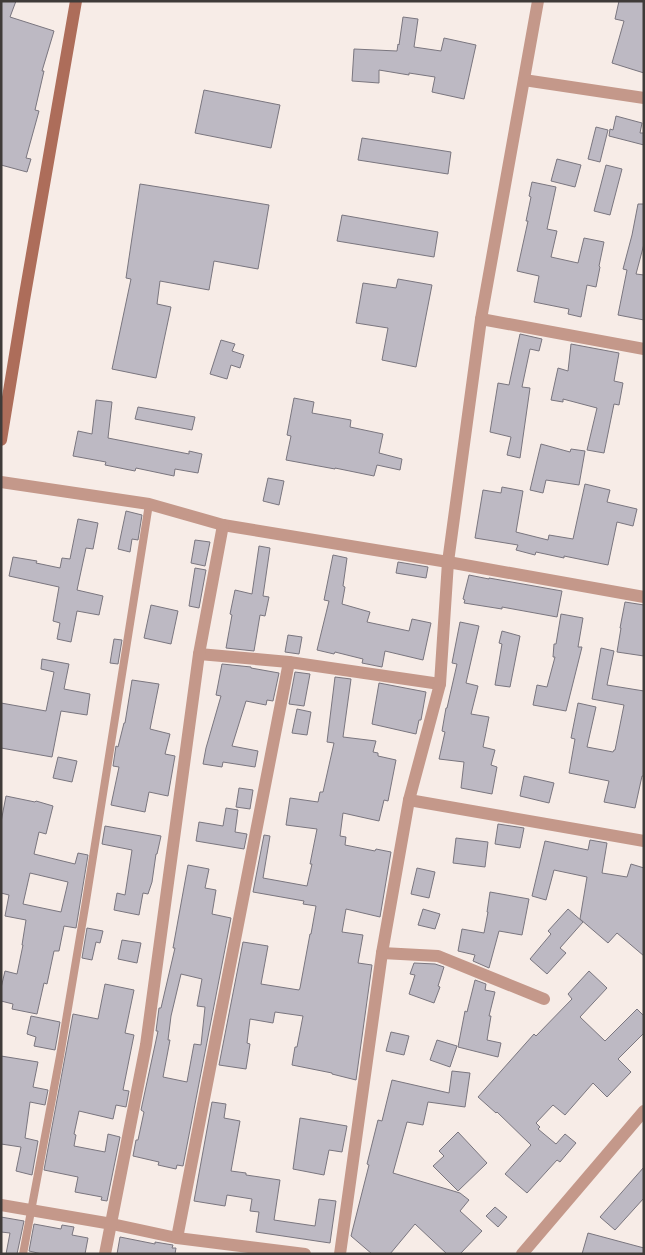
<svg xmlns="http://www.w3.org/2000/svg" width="645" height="1255" viewBox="0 0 645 1255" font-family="'Noto Serif',serif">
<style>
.building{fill:#bdb9c3;stroke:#7a767f;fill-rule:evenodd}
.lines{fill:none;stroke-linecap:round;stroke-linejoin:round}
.service{stroke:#c4988a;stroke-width:8}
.minor{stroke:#c4988a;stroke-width:12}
.tertiary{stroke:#c4988a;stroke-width:12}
.secondary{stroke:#ad6d5a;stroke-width:12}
</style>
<rect width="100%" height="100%" fill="#f7ece7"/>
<g class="building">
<polygon points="1,1 16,1 10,17 54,31 42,71 44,71 35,110 39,111 26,158 31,159 27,172 1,165"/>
<polygon points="619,1 644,1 644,73 612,63 624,21 615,19"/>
<polygon points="403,17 418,19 414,47 441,51 444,38 476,45 464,99 432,92 435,77 409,73 409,75 379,70 379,83 352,81 354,49 397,51 398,44 399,45"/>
<polygon points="204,90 280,105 271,148 195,133"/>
<polygon points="616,116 642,123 640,133 644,133 644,145 609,136 610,129 613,130"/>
<polygon points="596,127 608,130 600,162 588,159"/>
<polygon points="362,138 451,152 448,174 358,160"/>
<polygon points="557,159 581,165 575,187 551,181"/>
<polygon points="606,165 622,169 610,215 594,211"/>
<polygon points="532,182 556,187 547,229 557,231 551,257 578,263 584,238 604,242 599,266 600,267 596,287 587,285 581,317 568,314 569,309 534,302 539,276 517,271 528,221 526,221 531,197 529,196"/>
<polygon points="140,184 184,191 269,205 258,269 214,261 209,290 160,281 157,304 171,307 156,378 112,369 131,279 126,278"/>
<polygon points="638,204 644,204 644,244 636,274 644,275 644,320 618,315 627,270 623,269 632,235"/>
<polygon points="342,215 438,232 434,257 337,241"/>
<polygon points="398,279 432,285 416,367 382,360 388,328 356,323 363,283 396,288"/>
<polygon points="520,334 542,339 539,351 530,349 522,387 530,388 520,458 507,455 511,437 490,432 498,383 509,385"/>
<polygon points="221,340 235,344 232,351 244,355 240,368 231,365 227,379 210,374"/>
<polygon points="571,344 619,353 614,381 623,383 619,405 614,404 604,453 587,450 597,408 563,399 563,402 551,400 558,368 568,371"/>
<polygon points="294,398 314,402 312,413 351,420 350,427 383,434 379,453 402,459 400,470 377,465 374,476 335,468 335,469 286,460 291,436 287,435"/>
<polygon points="96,400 112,402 108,438 189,454 189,451 202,454 198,473 175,469 174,476 136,468 135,471 105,465 106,462 73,456 78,431 92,434"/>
<polygon points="138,407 195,417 192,430 135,419"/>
<polygon points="541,444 570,452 571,449 585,451 579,485 546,480 543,493 530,490"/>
<polygon points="268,478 284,481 279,505 263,501"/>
<polygon points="585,484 610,490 607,502 637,509 633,526 617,522 608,565 564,556 564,558 536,552 535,555 516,550 518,545 475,538 483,490 501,493 502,487 523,491 516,532 548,540 549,535 573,539"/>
<polygon points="126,511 142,515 138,540 132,539 130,552 118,549"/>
<polygon points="78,519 98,523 93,549 86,548 77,590 103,596 99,615 77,611 71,642 57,639 60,623 53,621 59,587 9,576 13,557 37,561 36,563 60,568 62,558 70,559"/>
<polygon points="195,540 210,542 205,566 191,563"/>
<polygon points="259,546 270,548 263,596 269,597 265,616 260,615 254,651 226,648 232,615 230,614 235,590 252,594"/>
<polygon points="333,555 347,558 343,586 345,587 342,604 370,612 367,622 409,631 412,619 431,623 423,660 385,651 382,667 362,663 363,659 335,652 334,654 317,650 329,601 324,600"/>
<polygon points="398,562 428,567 426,578 396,573"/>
<polygon points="195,568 206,570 199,608 189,606"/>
<polygon points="469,575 489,579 489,578 562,591 557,617 502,607 502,609 464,603 465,600 463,599"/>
<polygon points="625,602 644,605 644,656 617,652 621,628 620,628"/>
<polygon points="151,605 178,611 171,644 144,638"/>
<polygon points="561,614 583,618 578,647 582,647 566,711 533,705 537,685 547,687 555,657 553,657 554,644 556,644"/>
<polygon points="460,622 479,626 466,683 478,686 471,714 489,717 483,747 495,750 491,765 497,767 492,794 461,788 464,762 439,759 445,732 442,731 446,708 447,708 457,664 452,663"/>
<polygon points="502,631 520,636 510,687 495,685 502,644 499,643"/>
<polygon points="288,635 302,637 299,654 285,652"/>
<polygon points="114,639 122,640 118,664 110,663"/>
<polygon points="601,648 614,651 607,685 644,691 644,776 642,776 635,808 604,802 609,781 569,773 575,739 571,738 578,703 596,707 587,747 613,752 614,750 615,750 624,705 592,699"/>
<polygon points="42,659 69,664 64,689 90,694 87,715 61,711 52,757 1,748 1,703 46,711 54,672 41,669"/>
<polygon points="222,664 251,667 251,668 279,673 273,701 267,700 266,705 246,701 232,746 258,751 255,767 223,762 222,767 203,764 206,748 221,696 216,695"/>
<polygon points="295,672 310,674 304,706 289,704"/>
<polygon points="335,677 351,679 343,737 376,741 373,752 378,753 378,756 396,760 388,801 384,800 379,821 343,813 340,836 346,837 345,845 375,851 376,849 391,852 380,917 346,909 342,932 363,935 358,963 372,965 356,1080 332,1074 332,1073 292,1065 295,1047 297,1047 303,1016 275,1012 273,1023 250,1019 247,1043 250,1044 246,1069 219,1065 243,942 268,946 261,984 299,990 300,988 310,934 311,934 316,906 303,904 304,901 253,892 264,835 270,836 263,878 307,886 312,864 310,864 317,829 286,825 290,798 318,802 320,792 323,792 334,743 327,742"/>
<polygon points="132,680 159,684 150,729 170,734 165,754 175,756 168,796 149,792 145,812 111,805 119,767 113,766 116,746 118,747 124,723 125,723"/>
<polygon points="379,683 426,692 421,720 419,720 416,734 372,724"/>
<polygon points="297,709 311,712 307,735 292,733"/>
<polygon points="58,757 77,761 72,782 53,778"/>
<polygon points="524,776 554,783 549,803 520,796"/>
<polygon points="239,788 253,790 250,809 236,807"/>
<path d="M6,796L35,802L36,801L53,806L46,834L39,832L34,854L75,864L78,853L88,855L76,928L64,926L59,951H54L47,984L44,983L37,1014L12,1009L13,1004L1,1001V988L5,971L17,974L23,945H22L26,920L5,916L9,895L1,893V822ZM30,873L68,882L61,912L23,904Z"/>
<polygon points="226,808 238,810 235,832 247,834 244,849 196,841 199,822 223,826"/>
<polygon points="498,824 524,828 520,848 495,844"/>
<polygon points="105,826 161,836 157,854 156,854 152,882 148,894 143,893 139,915 114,910 117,893 125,895 132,850 102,844"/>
<polygon points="456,838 488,842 485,867 453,863"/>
<polygon points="590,840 607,843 602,873 627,877 631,864 644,868 644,956 617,933 608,943 580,919 587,877 554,870 546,900 532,896 545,841 588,850"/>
<path d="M188,865L209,869L205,888L216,890L212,914L231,918L183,1166L177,1165L176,1169L158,1165L159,1162L133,1156L136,1140H138L144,1112L141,1110L158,1031H156L159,1008H161L175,948H173ZM181,974L202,979L197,1006L205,1007L201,1045L194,1044L187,1082L163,1077L170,1040H168L171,1016Z"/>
<polygon points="417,868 435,872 429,898 411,894"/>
<polygon points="490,892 529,899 522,935 499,931 489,968 473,961 475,955 458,951 462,929 484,933 488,912 487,912"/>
<polygon points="423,909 440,914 435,929 418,925"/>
<polygon points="568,909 583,922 560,948 566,953 547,974 530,959 551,934 548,931"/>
<polygon points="87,928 103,931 100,943 96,942 92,960 82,958"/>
<polygon points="122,940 141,943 137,963 118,959"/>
<polygon points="414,963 435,964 444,967 438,986 440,987 434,1003 409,994 415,975 410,974"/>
<polygon points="589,971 607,988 580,1017 605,1041 637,1009 644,1016 644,1033 618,1059 631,1072 607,1097 593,1083 565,1115 553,1105 536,1123 540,1127 538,1129 556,1144 565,1134 576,1143 560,1162 557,1160 527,1193 505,1174 531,1145 497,1112 496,1113 478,1097 534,1034 536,1036 572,999 568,994"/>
<polygon points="475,980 486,984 485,990 495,992 489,1016 491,1016 487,1040 501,1043 498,1057 458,1047 465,1011 467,1012"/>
<polygon points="105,984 134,990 125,1033 134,1035 123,1090 129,1091 126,1107 116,1105 113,1119 79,1111 74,1134 76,1135 74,1146 105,1152 108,1134 120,1137 107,1201 101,1200 102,1197 75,1192 78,1177 44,1170 73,1014 98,1019"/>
<polygon points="31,1016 60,1022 55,1050 34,1046 36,1037 27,1034"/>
<polygon points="391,1032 409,1036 404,1055 386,1051"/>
<polygon points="437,1040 457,1046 450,1067 430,1060"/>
<polygon points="1,1056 38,1062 33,1087 48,1090 45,1105 30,1102 25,1138 38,1141 32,1175 16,1171 21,1147 1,1144"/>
<polygon points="452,1071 470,1073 465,1107 428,1102 423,1125 407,1122 393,1173 460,1193 469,1200 460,1211 482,1231 460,1254 447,1254 415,1224 390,1254 372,1254 351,1236 369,1165 367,1164 378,1120 382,1121 392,1080 449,1093"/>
<polygon points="212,1102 226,1104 224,1118 240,1121 231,1171 246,1173 246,1175 280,1180 274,1220 315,1226 319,1199 336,1201 330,1243 256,1232 259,1212 250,1211 252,1199 227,1195 225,1206 194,1201"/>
<polygon points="300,1118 347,1126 342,1152 329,1150 324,1175 293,1169"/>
<polygon points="458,1132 487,1163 458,1191 433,1166 444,1156 439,1151"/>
<polygon points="644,1167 644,1198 615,1230 600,1217"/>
<polygon points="495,1207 507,1217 498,1227 486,1216"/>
<polygon points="1,1217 24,1221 17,1254 6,1254 10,1233 1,1232"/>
<polygon points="34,1224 61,1229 62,1225 74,1227 72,1235 88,1238 85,1254 42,1254 29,1251"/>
<polygon points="588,1233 644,1248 644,1254 582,1254"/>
<polygon points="120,1237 155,1244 155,1242 173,1245 172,1248 176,1248 175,1254 117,1254"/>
</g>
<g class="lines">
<polyline class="service" points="23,1254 60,1056 86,901 149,504"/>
<g class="minor">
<polyline points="524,80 644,98"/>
<polyline points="481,319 644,349"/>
<polyline points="1,482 149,504 223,525 448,562 644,597"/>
<polyline points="199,654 289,662 440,684"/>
<polyline points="409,800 644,841"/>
<polyline points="382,953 438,956 544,999"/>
<polyline points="1,1205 112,1224 177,1238 305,1254"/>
<polyline points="177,1238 289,662"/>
<polyline points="105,1254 146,1045 199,654 223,525"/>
<polyline points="340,1254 382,953 409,800 440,684 448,562 481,319 538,1"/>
</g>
<polyline class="tertiary" points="522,1254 644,1111"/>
<polyline class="secondary" points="1,440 24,300 76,1"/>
</g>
<rect width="645" height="1255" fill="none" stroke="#3f3b39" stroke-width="5"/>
</svg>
